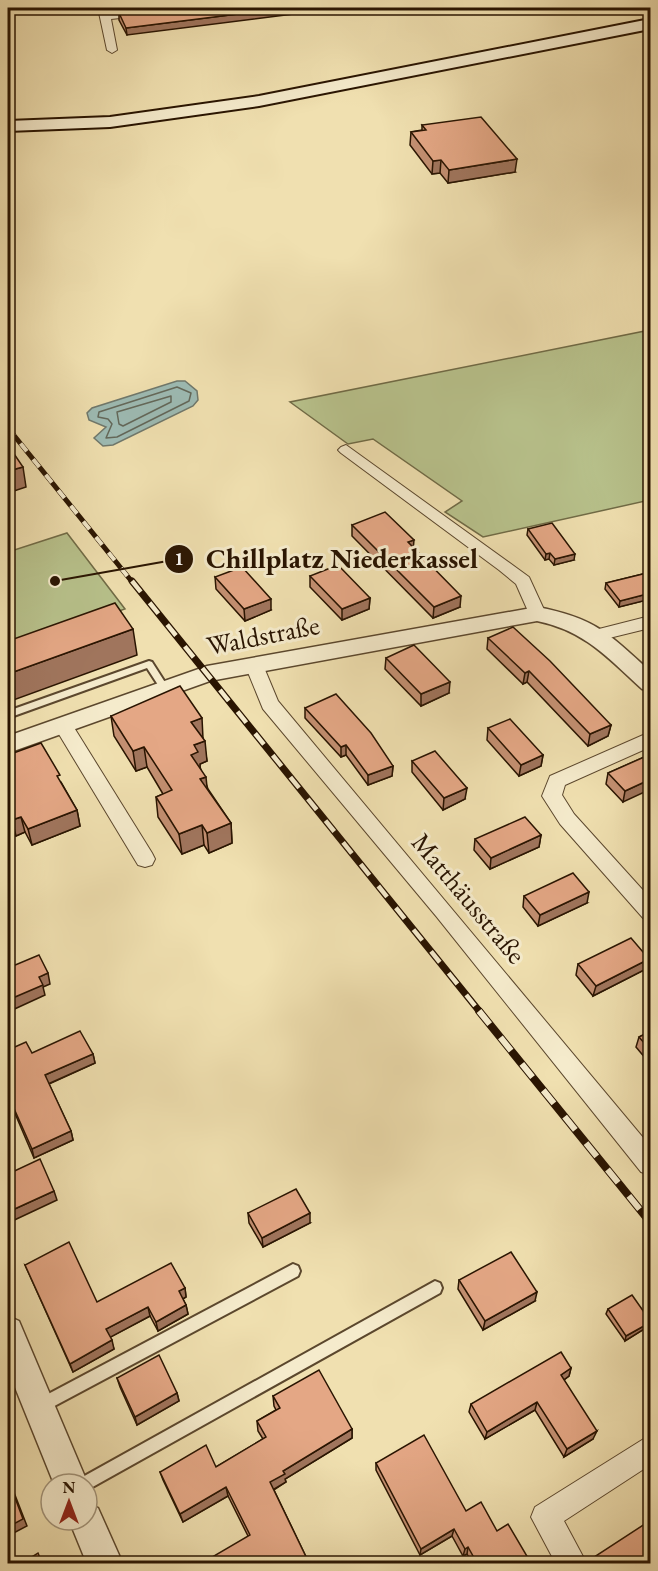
<svg xmlns="http://www.w3.org/2000/svg" width="658" height="1571" viewBox="0 0 658 1571" font-family="'EB Garamond',serif">
<style>
.green{fill:#b8c28c;stroke:#706b46;stroke-width:1.5}
.water{fill:#9dbbb4;stroke:#6f786c;stroke-width:1.5}
.lines{fill:none;stroke-linecap:round;stroke-linejoin:round}
.shore{stroke:#63685a;stroke-width:1.5}
.service-casing{stroke:#5b472d;stroke-width:4}
.minor-casing{stroke:#5b472d;stroke-width:2}
.tertiary-casing{stroke:#5b472d;stroke-width:3}
.secondary-casing{stroke:#291401;stroke-width:4}
.service{fill:#f5ebcc;fill-rule:evenodd}
.minor{fill:#f5ebcc;fill-rule:evenodd}
.tertiary{fill:#f5ebcc;fill-rule:evenodd}
.secondary{fill:#f5ebcc;fill-rule:evenodd}
.rail-far2-casing{stroke:#291401;stroke-width:5}
.rail-far1-casing{stroke:#291401;stroke-width:7}
.rail-casing{stroke:#291401;stroke-width:8}
.rail-far2{stroke:#f5ebcc;stroke-width:4;stroke-dasharray:10;stroke-linecap:butt}
.rail-far1{stroke:#f5ebcc;stroke-width:4.5;stroke-dasharray:14;stroke-linecap:butt}
.rail{stroke:#f5ebcc;stroke-width:6;stroke-dasharray:17;stroke-linecap:butt}
.wall{fill:#c49072;stroke:#291401;stroke-width:1.5}
.shaded-wall{fill:#a0755d;stroke:#291401;stroke-width:1.5}
.building{fill:#e4a785;stroke:#291401;stroke-width:1.5}
.labels{text-anchor:middle;dominant-baseline:central;stroke-width:6;stroke-linejoin:round;paint-order:stroke}
.street-label{font-size:27px;fill:#291401;stroke:#f5ebcc}
.leader{fill:none;stroke:#291401;stroke-width:2}
.callout-dot{fill:#291401;stroke:#f5ebcc;stroke-width:2}
.mark-label{font-size:18px;text-anchor:middle;font-weight:bold;fill:#fff}
.callout-label{font-size:28px;text-anchor:middle;font-weight:bold;fill:#291401;stroke:#f5ebcc;stroke-width:6;stroke-linejoin:round;paint-order:stroke}
</style>
<rect width="100%" height="100%" fill="#f0e0b0"/>
<filter id="stains"><feTurbulence type="fractalNoise" baseFrequency=".00333" numOctaves="4"/><feColorMatrix values="0 0 0 0 .2 0 0 0 0 .09 0 0 0 0 .02 0 0 0 .5 -.17"/></filter>
<radialGradient id="worn" r=".72"><stop offset=".6" stop-color="#630" stop-opacity="0"/><stop offset="1" stop-color="#630" stop-opacity=".3"/></radialGradient>
<g class="green">
<polygon points="650,330 650,500 483,537 445,512 462,501 373,439 348,444 290,402"/>
<polygon points="67,533 125,609 8,650 8,552"/>
</g>
<polygon class="water" points="177,381 185,381 197,391 198,400 193,406 113,445 103,446 94,438 106,427 89,420 87,413 92,408"/>
<g class="lines">
<g class="shore">
<polygon points="177,387 191,393 189,401 117,437 106,438 112,424 108,419 98,417 99,412"/>
<polygon points="171,396 171,402 123,426 119,424 117,412"/>
</g>
<g class="service-casing">
<g id="service">
<polygon points="149,661 152,662 168,687 170,689 168,691 162,691 147,668 8,718 8,711"/>
<polygon points="293,1264 298,1266 300,1271 298,1276 45,1411 40,1413 35,1411 33,1406 35,1401"/>
<polygon points="435,1281 440,1283 442,1288 440,1293 89,1489 87,1490 87,1484 76,1484 79,1479"/>
</g>
</g>
<g class="minor-casing">
<g id="minor">
<polygon points="98,8 108,8 109,13 163,8 191,8 186,11 111,19 117,50 112,53 107,50"/>
<polygon points="346,445 529,577 546,614 543,618 531,618 516,584 499,570 341,453 338,450 341,447"/>
<polygon points="650,616 650,628 597,641 588,635 591,631"/>
<polygon points="254,659 260,661 263,665 278,701 650,1146 650,1175 641,1172 436,916 263,709 245,665 248,661"/>
<polygon points="63,719 70,721 152,853 155,859 152,865 145,867 138,865 54,726 56,721"/>
<polygon points="650,732 650,747 565,785 562,795 574,814 650,898 650,920 643,918 560,824 542,796 550,776"/>
<polygon points="650,1435 650,1465 564,1521 587,1564 556,1564 531,1517 535,1507"/>
</g>
</g>
<g class="tertiary-casing">
<g id="tertiary">
<path d="M537,607C595,618 608,633 650,671V691L642,689C607,657 585,631 537,621L210,681L8,753V736L207,666Z"/>
<polygon points="8,1316 19,1321 88,1484 87,1487 87,1484 54,1484 8,1370"/>
<polygon points="87,1503 98,1508 123,1564 87,1564 69,1520 87,1520"/>
</g>
</g>
<g class="secondary-casing">
<polygon id="secondary" points="650,19 650,29 259,106 110,127 8,131 8,121 110,117 259,96"/>
</g>
<use href="#service" class="service"/>
<use href="#minor" class="minor"/>
<use href="#tertiary" class="tertiary"/>
<use href="#secondary" class="secondary"/>
<g class="rail-far2-casing">
<polyline id="rail-far2" points="8,428 133,583"/>
</g>
<g class="rail-far1-casing">
<polyline id="rail-far1" points="132,581 480,1012"/>
</g>
<g class="rail-casing">
<polyline id="rail" points="479,1011 650,1222"/>
</g>
<use href="#rail-far2" class="rail-far2"/>
<use href="#rail-far1" class="rail-far1"/>
<use href="#rail" class="rail"/>
</g>
<g class="wall">
<polygon points="170,8 127,35 119,20 119,13"/>
<polygon points="422,125 515,172 448,183 440,173 432,174 410,145 411,132 422,130"/>
<polygon points="352,525 460,607 433,618 352,536"/>
<polygon points="528,529 574,560 554,565 549,559 545,560 527,535"/>
<polygon points="651,572 651,599 619,607 605,589 606,583"/>
<polygon points="310,576 370,598 369,609 342,620 310,587"/>
<polygon points="215,577 271,610 245,621 216,589"/>
<polygon points="488,638 611,725 608,736 588,746 527,682 523,684 487,649"/>
<polygon points="386,658 449,693 421,706 385,669"/>
<polygon points="305,708 393,766 392,776 368,785 346,755 341,757 305,718"/>
<polygon points="111,716 203,738 207,761 200,764 200,767 208,789 231,823 232,843 209,853 204,845 182,854 158,817 156,797 163,794 147,767 136,771 114,736"/>
<polygon points="488,728 543,755 541,766 519,776 487,740"/>
<polygon points="651,754 623,802 606,784 608,773"/>
<polygon points="8,755 61,782 77,810 80,826 32,845 25,832 16,836 8,821"/>
<polygon points="412,761 465,799 443,810 412,772"/>
<polygon points="541,835 539,847 490,869 474,850 475,839"/>
<polygon points="524,896 587,903 538,926 523,907"/>
<polygon points="578,964 646,969 593,996 576,975"/>
<polygon points="651,1031 651,1065 636,1047 639,1037"/>
<polygon points="8,1050 32,1053 93,1054 95,1063 49,1084 71,1131 73,1140 34,1158 8,1097 8,1076 10,1075 8,1068"/>
<polygon points="248,1213 310,1223 263,1247 249,1223"/>
<polygon points="25,1265 97,1302 185,1288 186,1297 183,1299 186,1305 188,1314 158,1331 150,1316 110,1337 114,1349 73,1372"/>
<polygon points="459,1280 535,1301 483,1330 458,1289"/>
<polygon points="608,1309 651,1323 649,1326 625,1341 606,1314"/>
<polygon points="571,1368 569,1376 564,1380 593,1439 564,1457 535,1410 485,1439 469,1412 471,1404"/>
<polygon points="117,1378 177,1393 179,1401 137,1425 120,1387"/>
<polygon points="273,1396 352,1429 352,1438 285,1479 286,1482 274,1490 309,1563 248,1536 228,1496 183,1522 163,1480 160,1472 216,1467 263,1439 258,1431 257,1421 276,1410 274,1406"/>
<polygon points="376,1463 466,1511 497,1531 531,1563 472,1563 467,1554 463,1556 452,1536 420,1555 376,1470"/>
</g>
<g class="shaded-wall">
<polygon points="117,8 144,8 117,10"/>
<polygon points="285,8 341,8 127,35 126,28"/>
<polygon points="517,159 515,172 448,183 449,170"/>
<polygon points="441,160 440,173 432,174 433,161"/>
<polygon points="23,467 26,487 8,493 8,471"/>
<polygon points="414,540 413,551 408,542"/>
<polygon points="550,553 549,559 545,560 546,554"/>
<polygon points="575,554 574,560 554,565 555,559"/>
<polygon points="651,593 651,599 619,607 620,601"/>
<polygon points="461,596 460,607 433,618 434,607"/>
<polygon points="370,598 369,609 342,620 342,609"/>
<polygon points="271,599 271,610 245,621 244,609"/>
<polygon points="133,629 137,655 8,702 8,674"/>
<polygon points="529,671 527,682 523,684 525,673"/>
<polygon points="450,682 449,693 421,706 421,694"/>
<polygon points="202,718 203,738 193,742 191,722"/>
<polygon points="611,725 608,736 588,746 590,734"/>
<polygon points="205,741 207,761 200,764 200,772 191,755 194,745"/>
<polygon points="346,745 346,755 341,757 341,747"/>
<polygon points="144,747 147,767 136,771 133,751"/>
<polygon points="543,755 541,766 519,776 521,765"/>
<polygon points="393,766 392,776 368,785 368,775"/>
<polygon points="206,777 208,797 200,779"/>
<polygon points="651,779 651,789 623,802 625,791"/>
<polygon points="467,788 465,799 443,810 444,798"/>
<polygon points="77,810 80,826 32,845 28,829"/>
<polygon points="21,817 25,832 16,836 12,820"/>
<polygon points="231,823 232,843 209,853 207,833"/>
<polygon points="202,825 204,845 182,854 179,834"/>
<polygon points="541,835 539,847 490,869 491,858"/>
<polygon points="589,892 587,903 538,926 540,915"/>
<polygon points="8,914 9,914 12,924 8,926"/>
<polygon points="649,959 646,969 593,996 596,986"/>
<polygon points="48,973 50,984 43,987 45,995 8,1012 8,1000 39,977"/>
<polygon points="93,1054 95,1063 48,1084 45,1075"/>
<polygon points="71,1131 73,1140 34,1158 32,1149"/>
<polygon points="54,1191 57,1200 8,1223 8,1212"/>
<polygon points="310,1213 310,1223 263,1247 262,1238"/>
<polygon points="185,1288 186,1297 181,1300 179,1291"/>
<polygon points="537,1292 535,1301 483,1330 485,1321"/>
<polygon points="186,1305 188,1314 158,1331 156,1322"/>
<polygon points="148,1307 150,1316 109,1338 106,1329"/>
<polygon points="651,1322 649,1326 625,1341 626,1336"/>
<polygon points="112,1340 114,1349 73,1372 70,1364"/>
<polygon points="571,1368 569,1376 558,1384 561,1375"/>
<polygon points="177,1393 179,1401 137,1425 135,1417"/>
<polygon points="537,1402 535,1410 485,1439 487,1432"/>
<polygon points="352,1429 352,1438 285,1479 286,1482 271,1491 270,1482 283,1471"/>
<polygon points="597,1431 593,1439 564,1457 567,1449"/>
<polygon points="8,1477 27,1526 8,1536"/>
<polygon points="226,1487 228,1496 183,1522 180,1514"/>
<polygon points="454,1529 452,1536 420,1555 421,1549"/>
<polygon points="468,1547 467,1554 463,1556 465,1549"/>
</g>
<g class="building">
<polygon points="170,8 285,8 126,28 119,13"/>
<polygon points="481,117 517,159 449,170 441,160 433,161 411,132 426,130 422,125"/>
<polygon points="8,445 23,467 8,471"/>
<polygon points="385,512 414,540 408,542 461,596 434,607 352,525"/>
<polygon points="552,523 575,554 555,559 550,553 546,554 528,529"/>
<polygon points="338,565 370,598 342,609 310,576"/>
<polygon points="242,567 271,599 244,609 215,577"/>
<polygon points="651,572 651,593 620,601 606,583"/>
<polygon points="115,603 133,629 8,674 8,641"/>
<polygon points="513,627 550,661 611,725 590,734 529,671 525,673 488,638"/>
<polygon points="414,645 450,682 421,694 386,658"/>
<polygon points="180,686 202,718 191,722 205,741 194,745 198,752 191,755 206,777 200,779 231,823 207,833 202,825 179,834 156,797 172,790 144,747 133,751 111,716"/>
<polygon points="336,694 371,733 393,766 368,775 346,745 341,747 305,708"/>
<polygon points="510,719 543,755 521,765 488,728"/>
<polygon points="41,743 60,775 57,776 77,810 28,829 21,817 12,820 8,812 8,755"/>
<polygon points="435,751 467,788 444,798 412,761"/>
<polygon points="651,754 651,779 625,791 608,773"/>
<polygon points="525,817 541,835 491,858 475,839"/>
<polygon points="573,873 589,892 540,915 524,896"/>
<polygon points="631,938 649,959 596,986 578,964"/>
<polygon points="39,955 48,973 39,977 43,985 8,1000 8,968"/>
<polygon points="80,1031 93,1054 45,1075 71,1131 32,1149 8,1095 8,1076 11,1074 8,1066 8,1050 26,1042 32,1053"/>
<polygon points="651,1031 651,1051 639,1037"/>
<polygon points="40,1159 54,1191 8,1212 8,1174"/>
<polygon points="296,1189 310,1213 262,1238 248,1213"/>
<polygon points="69,1242 97,1302 171,1263 185,1288 179,1291 186,1305 156,1322 148,1307 106,1329 112,1340 70,1364 25,1265"/>
<polygon points="511,1252 537,1292 485,1321 459,1280"/>
<polygon points="632,1295 651,1322 626,1336 608,1309"/>
<polygon points="561,1352 571,1368 561,1375 597,1431 567,1449 537,1402 487,1432 471,1404"/>
<polygon points="159,1355 177,1393 135,1417 117,1378"/>
<polygon points="319,1370 352,1429 283,1471 285,1474 270,1482 309,1563 208,1563 207,1560 250,1535 226,1487 180,1514 160,1472 206,1445 216,1467 266,1437 257,1421 280,1408 273,1396"/>
<polygon points="424,1435 466,1511 481,1502 497,1531 508,1524 531,1563 477,1563 468,1547 465,1549 454,1529 421,1549 376,1463"/>
<polygon points="8,1479 23,1519 8,1527"/>
<polygon points="651,1520 651,1563 589,1563 588,1561"/>
<polygon points="38,1553 42,1563 22,1563"/>
</g>
<g class="labels">
<g class="street-label">
<text transform="translate(263 635) rotate(-11)">Waldstraße</text>
<text transform="translate(469 898) rotate(50)">Matthäusstraße</text>
</g>
</g>
<path class="leader" d="M55 581L179 559"/>
<g class="callout-dot">
<circle cx="55" cy="581" r="6"/>
<circle cx="179" cy="559" r="15"/>
</g>
<g class="mark-label">
<text x="179" y="565">1</text>
</g>
<g class="callout-label">
<text x="342" y="568">Chillplatz Niederkassel</text>
</g>
<rect width="658" height="1571" fill="none" stroke="#f0e0b0" stroke-width="30"/>
<rect x="9" y="9" width="640" height="1553" fill="none" stroke="#291401" stroke-width="3"/>
<rect x="15" y="15" width="628" height="1541" fill="none" stroke="#291401" stroke-width="1.5"/>
<g transform="translate(69 1502)"><circle r="28" fill="#f5ebcc" stroke="#a3957b" stroke-width="1.5"/>
<path d="M0-4.5L10 22L0 15L-10 22Z" fill="#8f2418"/>
<text y="-9" font-size="16" font-weight="bold" text-anchor="middle" fill="#291401">N</text>
</g>
<rect width="100%" height="100%" filter="url(#stains)"/>
<rect width="100%" height="100%" fill="url(#worn)"/>
</svg>
